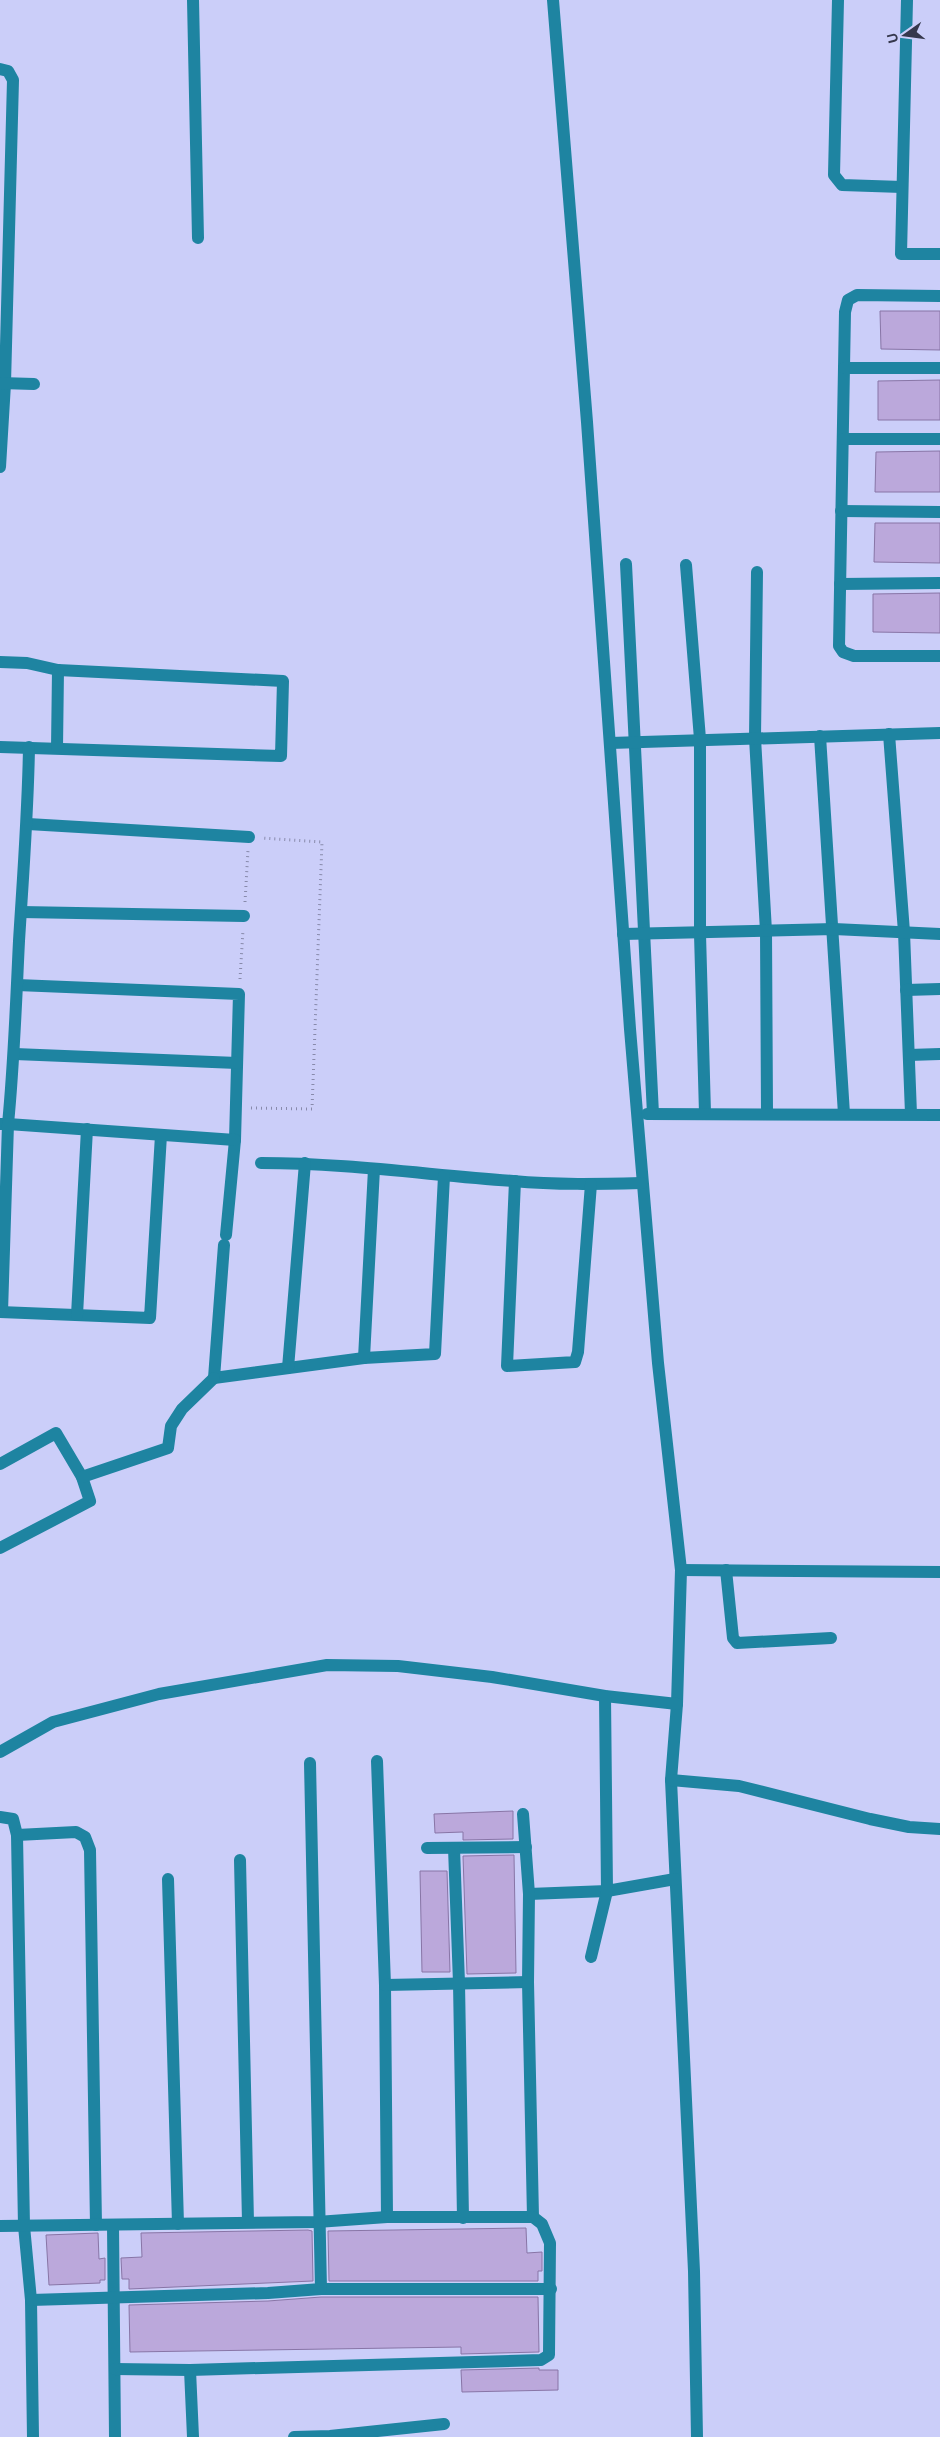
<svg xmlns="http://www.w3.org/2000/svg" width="940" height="2437" viewBox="0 0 940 2437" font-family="Figtree,sans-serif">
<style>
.building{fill:#bba8db;stroke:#8875a6}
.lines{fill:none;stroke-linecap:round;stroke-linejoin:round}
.path{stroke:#888aab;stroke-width:3;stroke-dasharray:1 4;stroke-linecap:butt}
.minor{stroke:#1e84a1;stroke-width:12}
</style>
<rect width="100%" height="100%" fill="#cbcef9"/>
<g class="building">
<polygon points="880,311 940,311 940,350 881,349"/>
<polygon points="940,380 940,420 878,420 878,381"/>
<polygon points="940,451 940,492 875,492 876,452"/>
<polygon points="875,523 940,523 940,563 874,562"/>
<polygon points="940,593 940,633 873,632 873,594"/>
<polygon points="513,1811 513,1839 463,1840 463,1832 435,1833 434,1814"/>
<polygon points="514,1855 516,1973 467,1974 463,1856"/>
<polygon points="420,1871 447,1871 450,1972 422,1972"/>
<polygon points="526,2228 527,2253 542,2252 542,2271 538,2271 538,2281 329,2281 328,2231"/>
<polygon points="308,2230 312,2231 313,2281 129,2289 129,2279 122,2279 121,2258 142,2257 141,2233"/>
<polygon points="98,2233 99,2259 105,2258 105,2280 100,2280 100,2283 49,2285 46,2235"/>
<polygon points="321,2297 538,2297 539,2352 461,2354 461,2347 130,2352 129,2305 268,2301"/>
<polygon points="539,2368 539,2370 558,2370 558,2390 462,2392 461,2370"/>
</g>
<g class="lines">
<g class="path">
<polyline points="245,902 248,850"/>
<polyline points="240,979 243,930"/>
<polyline points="251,1108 312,1109 322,842 262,838"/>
</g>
<g class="minor">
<polyline points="193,0 198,238"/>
<polyline points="553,0 587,422 630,1029 658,1363 681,1570 677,1704 671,1780 694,2271 697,2437"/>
<polyline points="838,0 834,175 842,185 902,187"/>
<polyline points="907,0 901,254 940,254"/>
<polyline points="0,69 8,71 13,80 5,384 0,467"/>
<polyline points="940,296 857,295 848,300 845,312 839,646 843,652 854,656 940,656"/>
<polyline points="844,368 940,368"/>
<polyline points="0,383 34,384"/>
<polyline points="843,439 940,439"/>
<polyline points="841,511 940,512"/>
<polyline points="626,564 653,1114"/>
<polyline points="686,565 700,739 700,934 705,1113"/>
<polyline points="757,572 755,738 766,931 767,1113"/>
<polyline points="840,584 940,583"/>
<polyline points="0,662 27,663 58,670 283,681 281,756 0,747"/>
<polyline points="889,734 904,932 911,1114"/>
<polyline points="820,736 844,1114"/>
<polyline points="610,743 940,733"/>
<polyline points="57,748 58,670"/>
<polyline points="28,824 249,837"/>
<polyline points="21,912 244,916"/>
<polyline points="623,934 834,929 940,934"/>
<polyline points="17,985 239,994 235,1140 226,1235"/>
<polyline points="906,990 940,989"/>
<polyline points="15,1054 237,1063"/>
<polyline points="909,1055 940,1054"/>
<polyline points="647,1114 940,1115"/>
<path d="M0,1124H8C14,1063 16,1002 19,941C23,876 28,812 29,747"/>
<path d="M261,1163C345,1163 429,1175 513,1181C556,1185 599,1184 642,1183"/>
<polyline points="515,1181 507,1366 575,1362 578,1352 591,1184"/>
<polyline points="224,1245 214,1378 364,1358 435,1354 444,1176"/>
<polyline points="0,1312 150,1318 161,1135"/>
<polyline points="2,1312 8,1124 235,1140"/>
<polyline points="77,1315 87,1129"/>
<polyline points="364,1358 374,1169"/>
<polyline points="288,1368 305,1163"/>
<polyline points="0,1464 56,1433 82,1477 90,1501 0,1548"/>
<polyline points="82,1477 168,1448 171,1426 182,1409 214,1378"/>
<polyline points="681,1570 940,1572"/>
<polyline points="726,1570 733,1638 737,1643 831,1638"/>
<polyline points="0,1752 53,1722 159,1694 327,1665 398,1666 492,1677 605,1696 677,1704"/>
<polyline points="377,1761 385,1985 387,2217"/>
<polyline points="671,1780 739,1786 870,1819 909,1827 940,1829"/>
<polyline points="0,1817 13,1819 17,1835 24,2226 31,2300 33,2437"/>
<polyline points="17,1835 76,1832 85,1837 90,1850 96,2225"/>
<polyline points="427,1848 526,1847"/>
<polyline points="454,1848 459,1983 463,2218"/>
<polyline points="240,1860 248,2222"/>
<polyline points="168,1879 178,2224"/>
<polyline points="529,1894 607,1891 675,1879"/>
<polyline points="591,1957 607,1891 605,1696"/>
<polyline points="385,1985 528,1982"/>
<polyline points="113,2225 115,2437"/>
<polyline points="0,2226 317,2222 387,2217 533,2217 528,1982 529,1894 523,1814"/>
<polyline points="321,2289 551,2289"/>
<polyline points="31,2300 268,2293 321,2289 310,1763"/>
<polyline points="115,2369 190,2370 541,2360 549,2355 550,2243 542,2224 533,2217"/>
<polyline points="190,2370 193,2437"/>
<polyline points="294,2437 330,2436 444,2424"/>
</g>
</g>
<g transform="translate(905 35) rotate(256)" stroke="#cbcef9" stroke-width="4" paint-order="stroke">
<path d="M0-4L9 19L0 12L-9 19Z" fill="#36384d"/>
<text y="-8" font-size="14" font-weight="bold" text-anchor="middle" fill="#36384d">U</text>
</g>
</svg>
